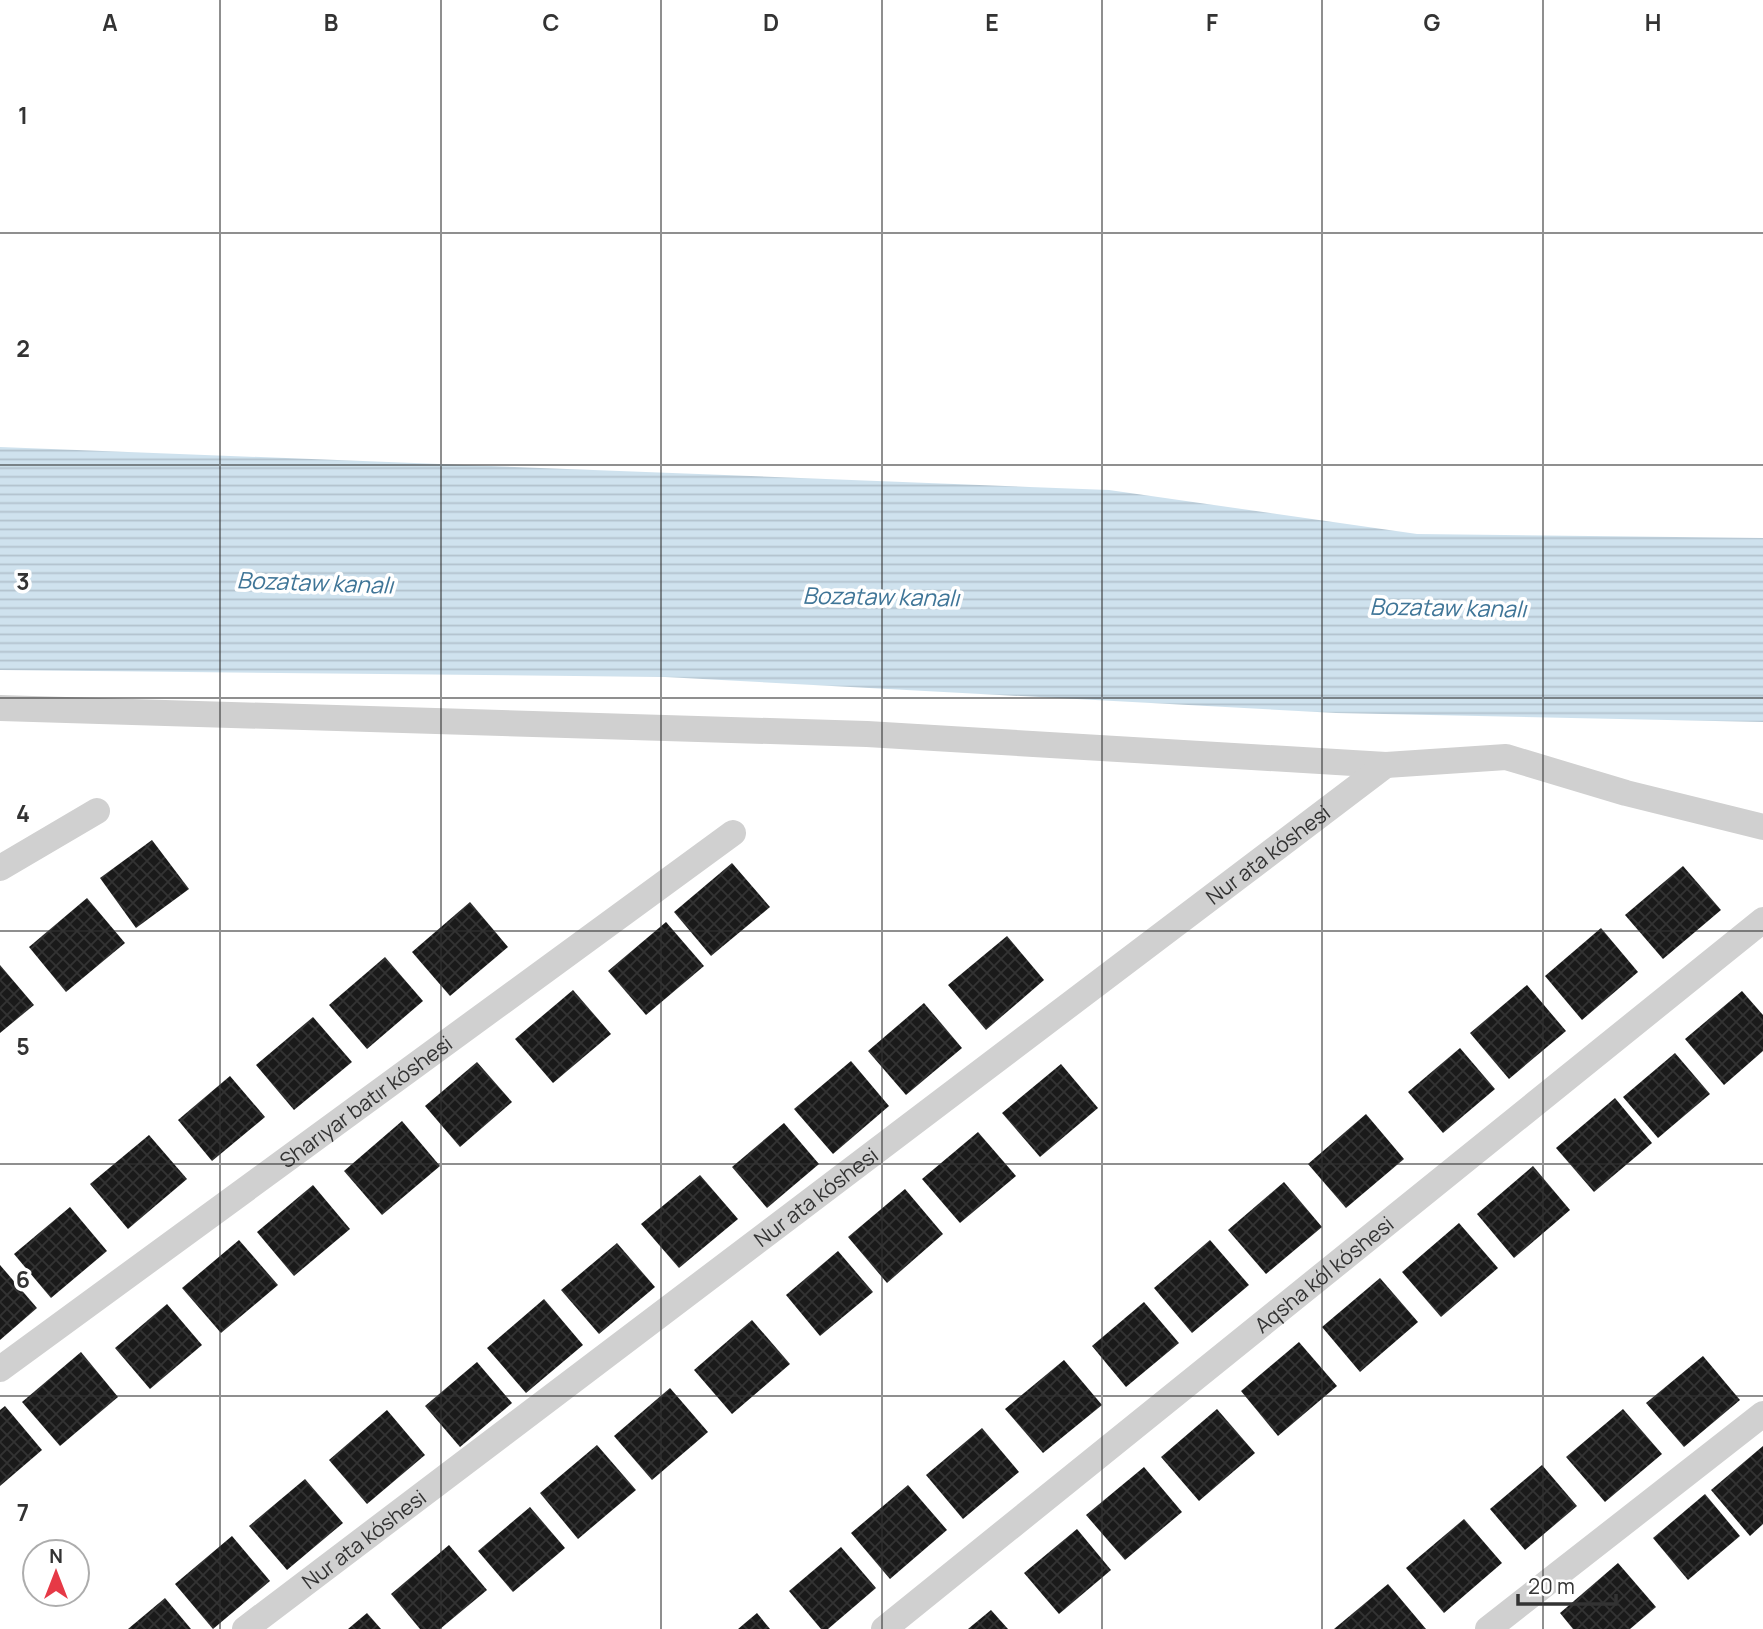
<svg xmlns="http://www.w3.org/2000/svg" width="1763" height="1629" viewBox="0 0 1763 1629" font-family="Manrope,sans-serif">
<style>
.water{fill:url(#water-rules)}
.building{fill:url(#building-cross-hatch)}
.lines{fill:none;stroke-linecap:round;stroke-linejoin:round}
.minor{stroke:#d0d0d0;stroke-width:26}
.grid{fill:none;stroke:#333;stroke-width:2;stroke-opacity:0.55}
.labels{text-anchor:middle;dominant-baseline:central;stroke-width:7;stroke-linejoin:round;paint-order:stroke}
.street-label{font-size:21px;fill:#333;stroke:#fff}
.water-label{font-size:23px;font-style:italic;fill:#3f7597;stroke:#fff}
.grid-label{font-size:23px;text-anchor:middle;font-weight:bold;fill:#333;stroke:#fff;stroke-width:7;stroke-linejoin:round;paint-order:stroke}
</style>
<defs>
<pattern id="water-rules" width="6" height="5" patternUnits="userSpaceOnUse" patternTransform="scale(1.75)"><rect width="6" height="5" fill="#cfe2ee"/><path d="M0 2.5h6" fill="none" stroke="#b2c2cd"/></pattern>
<pattern id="building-cross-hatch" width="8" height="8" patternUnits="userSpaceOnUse" patternTransform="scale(1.75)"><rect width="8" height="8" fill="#1a1a1a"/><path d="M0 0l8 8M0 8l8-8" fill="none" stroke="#333"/></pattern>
</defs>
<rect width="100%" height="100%" fill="#fff"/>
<polygon class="water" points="0,447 1109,490 1417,534 1763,538 1763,722 1336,713 665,677 0,670"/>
<g class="building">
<polygon points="152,840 189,889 136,928 100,878"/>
<polygon points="732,863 770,907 711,956 674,912"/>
<polygon points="1683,866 1721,910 1663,959 1625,915"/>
<polygon points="87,898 125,943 66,992 29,947"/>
<polygon points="470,902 508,947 450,996 412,952"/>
<polygon points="666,922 704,966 646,1015 608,971"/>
<polygon points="1601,928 1638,972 1582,1020 1545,976"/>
<polygon points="1007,936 1044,980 986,1030 948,985"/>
<polygon points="385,957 423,1001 367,1049 329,1005"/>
<polygon points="0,965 34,1005 0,1033"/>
<polygon points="1527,985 1566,1031 1509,1079 1470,1033"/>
<polygon points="573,990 611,1034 553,1083 515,1039"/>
<polygon points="1742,991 1763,1015 1763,1051 1724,1085 1685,1039"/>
<polygon points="924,1003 962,1048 906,1095 868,1051"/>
<polygon points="313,1017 352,1062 294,1110 256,1065"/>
<polygon points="1460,1048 1495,1089 1443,1133 1408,1092"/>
<polygon points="1675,1053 1710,1094 1658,1138 1623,1097"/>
<polygon points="851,1061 889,1106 833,1154 794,1109"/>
<polygon points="477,1062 512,1102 460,1147 425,1106"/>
<polygon points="1061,1064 1098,1108 1040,1157 1002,1113"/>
<polygon points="230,1076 265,1117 212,1161 178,1120"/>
<polygon points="1615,1098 1652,1143 1594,1192 1556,1148"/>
<polygon points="1366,1114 1404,1159 1346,1208 1308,1164"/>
<polygon points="402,1121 440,1166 382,1215 344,1171"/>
<polygon points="784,1123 819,1164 767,1208 732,1167"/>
<polygon points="978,1132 1016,1176 960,1223 922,1179"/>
<polygon points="149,1135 187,1179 128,1229 90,1184"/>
<polygon points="1533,1166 1570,1210 1514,1258 1477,1214"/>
<polygon points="700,1175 738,1219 679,1268 641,1224"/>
<polygon points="1284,1182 1322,1227 1266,1274 1228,1230"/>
<polygon points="313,1185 350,1229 294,1276 257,1232"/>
<polygon points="905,1189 943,1234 887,1283 848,1237"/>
<polygon points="70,1207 107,1251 51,1298 14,1254"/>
<polygon points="1459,1223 1498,1268 1441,1317 1402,1272"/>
<polygon points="239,1240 278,1285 221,1333 182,1288"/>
<polygon points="1210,1240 1249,1285 1192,1333 1154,1288"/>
<polygon points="617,1243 655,1287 599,1334 561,1290"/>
<polygon points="838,1251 873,1292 820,1336 786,1295"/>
<polygon points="0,1265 37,1308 0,1340"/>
<polygon points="1380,1278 1418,1322 1360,1372 1322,1327"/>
<polygon points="544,1299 583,1345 526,1393 487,1348"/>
<polygon points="1144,1302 1179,1343 1126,1387 1092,1346"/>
<polygon points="167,1304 202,1345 150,1389 115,1348"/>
<polygon points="752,1320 790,1364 732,1414 694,1370"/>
<polygon points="1299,1342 1337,1386 1278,1436 1241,1391"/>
<polygon points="81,1352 118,1397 60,1446 22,1402"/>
<polygon points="1703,1356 1740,1400 1684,1447 1646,1403"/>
<polygon points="1064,1360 1102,1405 1043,1453 1005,1409"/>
<polygon points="477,1362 512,1403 460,1447 425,1406"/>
<polygon points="670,1388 708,1432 652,1480 614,1436"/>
<polygon points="5,1406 42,1450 0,1486 0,1410"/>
<polygon points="1217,1409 1255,1453 1199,1501 1161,1457"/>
<polygon points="1623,1409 1662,1454 1605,1502 1566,1457"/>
<polygon points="387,1410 425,1455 367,1504 329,1460"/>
<polygon points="982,1428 1019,1472 963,1519 926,1475"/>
<polygon points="597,1445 636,1490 578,1539 540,1493"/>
<polygon points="1763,1446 1763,1524 1750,1536 1711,1490"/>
<polygon points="1542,1465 1577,1506 1525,1550 1490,1509"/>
<polygon points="1144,1467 1182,1512 1125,1560 1086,1515"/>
<polygon points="305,1479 343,1523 287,1570 249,1526"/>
<polygon points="908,1485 947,1530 890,1579 851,1533"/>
<polygon points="1705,1494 1740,1536 1688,1580 1653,1538"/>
<polygon points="530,1507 565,1548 513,1592 478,1551"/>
<polygon points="1464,1519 1502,1563 1444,1613 1406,1568"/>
<polygon points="1077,1529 1111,1570 1059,1614 1024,1573"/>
<polygon points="232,1536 270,1581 213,1629 175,1584"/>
<polygon points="449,1545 487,1590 440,1629 420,1629 391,1594"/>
<polygon points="841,1547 876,1588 828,1629 821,1629 789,1591"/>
<polygon points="1618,1563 1656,1607 1630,1629 1573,1629 1560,1613"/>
<polygon points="1388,1584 1426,1629 1334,1629"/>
<polygon points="165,1598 191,1629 128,1629"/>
<polygon points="991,1610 1008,1629 968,1629"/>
<polygon points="367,1613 381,1629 348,1629"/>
<polygon points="757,1613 770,1629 738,1629"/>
</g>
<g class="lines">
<g class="minor">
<polyline points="0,708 867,734 1386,765 1506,757 1626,793 1763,827"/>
<polyline points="0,868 97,811"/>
<path id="s1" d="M0,1369L733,833"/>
<path id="s2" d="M245,1629L1386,765"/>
<path id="s3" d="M884,1629L1763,920"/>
<polyline points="1488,1629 1763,1414"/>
</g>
</g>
<path class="grid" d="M220,0V1629M441,0V1629M661,0V1629M882,0V1629M1102,0V1629M1322,0V1629M1543,0V1629M0,233H1763M0,465H1763M0,698H1763M0,931H1763M0,1164H1763M0,1396H1763"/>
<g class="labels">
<g class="street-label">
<text stroke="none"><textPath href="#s2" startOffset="1283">Nur ata kóshesi</textPath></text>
<text stroke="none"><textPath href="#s1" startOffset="453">Sharıyar batır kóshesi</textPath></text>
<text stroke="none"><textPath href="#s2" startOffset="716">Nur ata kóshesi</textPath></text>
<text stroke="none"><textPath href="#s3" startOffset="565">Aqsha kól kóshesi</textPath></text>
<text stroke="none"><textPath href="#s2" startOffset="149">Nur ata kóshesi</textPath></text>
</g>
<g class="water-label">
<text transform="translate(315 582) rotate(2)">Bozataw kanalı</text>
<text transform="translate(881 596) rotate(1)">Bozataw kanalı</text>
<text transform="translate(1448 607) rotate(1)">Bozataw kanalı</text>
</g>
</g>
<g class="grid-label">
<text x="110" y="31">A</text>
<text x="331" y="31">B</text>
<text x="551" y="31">C</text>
<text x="771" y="31">D</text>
<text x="992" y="31">E</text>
<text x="1212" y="31">F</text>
<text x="1432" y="31">G</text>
<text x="1653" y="31">H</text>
<text x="23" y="124">1</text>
<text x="23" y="357">2</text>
<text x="23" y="590">3</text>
<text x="23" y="822">4</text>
<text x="23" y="1055">5</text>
<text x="23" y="1288">6</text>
<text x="23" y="1521">7</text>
</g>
<g transform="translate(56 1573)"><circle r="33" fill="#ffffff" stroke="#adadad" stroke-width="2"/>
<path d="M0-5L12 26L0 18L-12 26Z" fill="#e63946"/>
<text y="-10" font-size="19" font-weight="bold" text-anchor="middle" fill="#333333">N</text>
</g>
<path d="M1518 1594v10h98v-10" fill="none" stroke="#333333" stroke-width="3.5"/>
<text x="1528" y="1594" font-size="21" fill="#333333" stroke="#ffffff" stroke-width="5" paint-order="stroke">20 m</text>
</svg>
